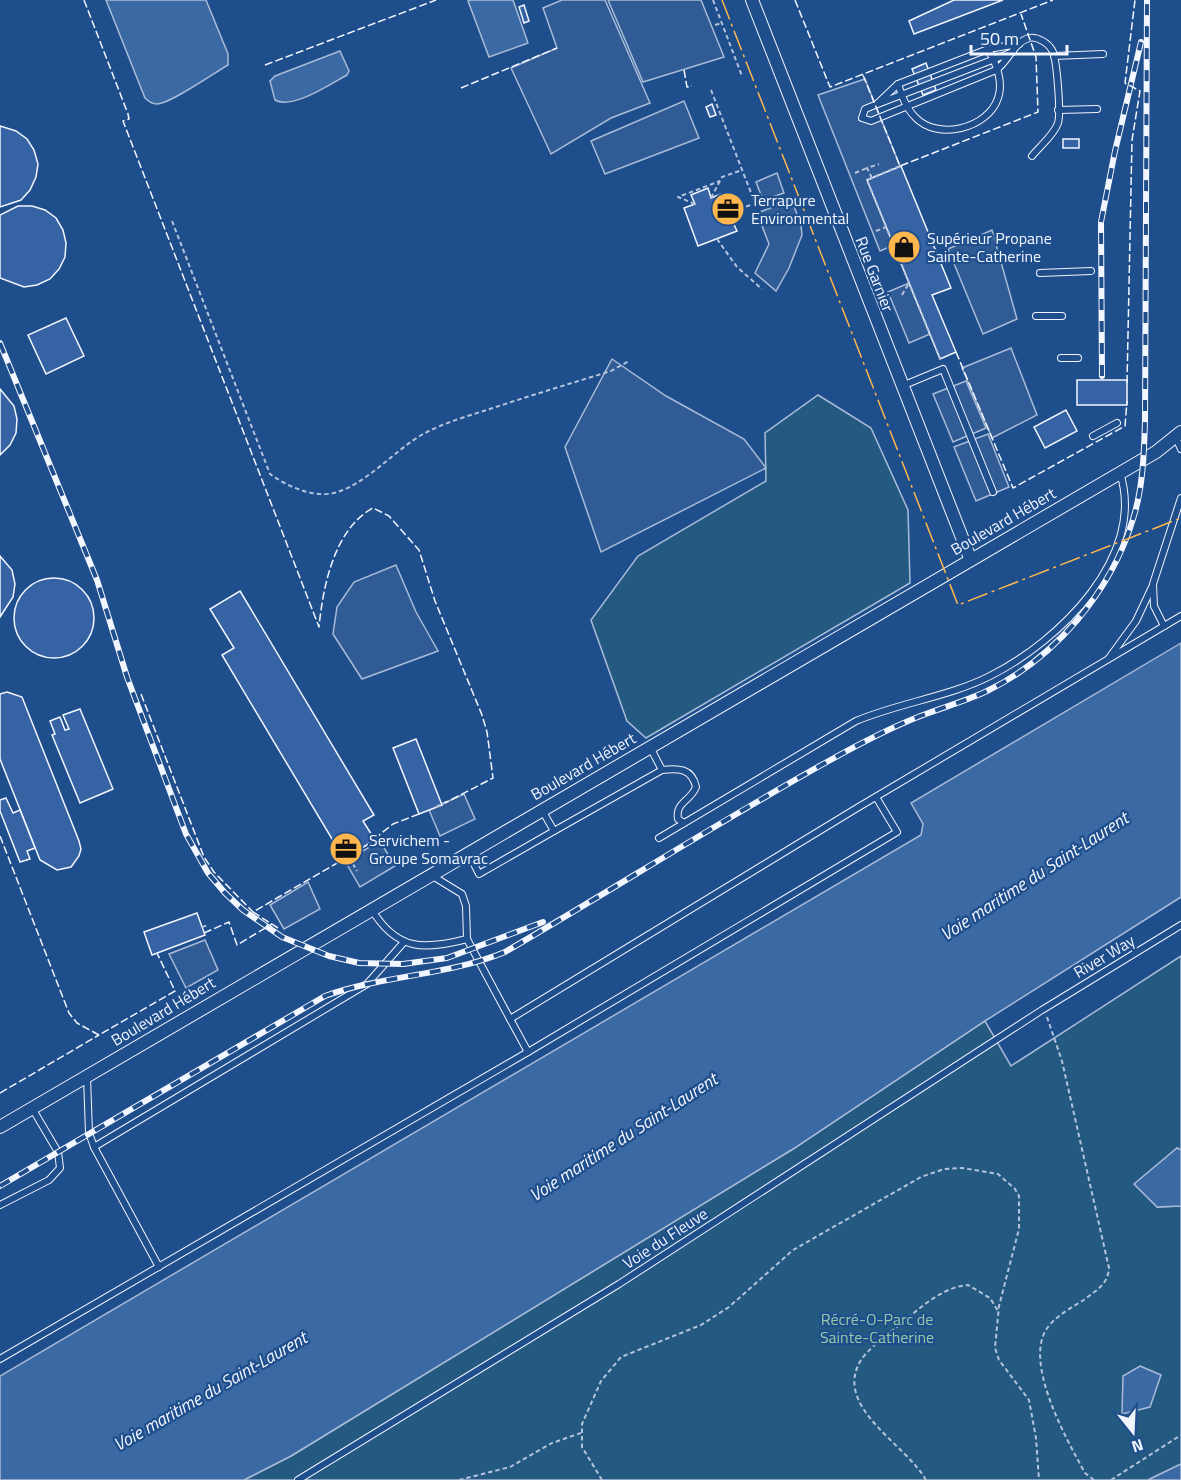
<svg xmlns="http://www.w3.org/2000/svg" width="1181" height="1480" viewBox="0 0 1181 1480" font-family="'Titillium Web',sans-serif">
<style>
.green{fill:#245a82;stroke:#a8bbd7;stroke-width:1.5}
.parking{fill:#305b95;stroke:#a8bbd7;stroke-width:1.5}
.water{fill:#3b69a3;stroke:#a8bbd7;stroke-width:1.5}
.building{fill:#3563a3;stroke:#f2f6ff;stroke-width:1.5}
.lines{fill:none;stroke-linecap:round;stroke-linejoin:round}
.service-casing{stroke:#f2f6ff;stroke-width:8}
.minor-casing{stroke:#f2f6ff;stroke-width:14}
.path{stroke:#b3c4dc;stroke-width:2;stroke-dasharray:4.5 3;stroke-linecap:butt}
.service{stroke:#1f4e8c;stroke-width:6}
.minor{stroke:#1f4e8c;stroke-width:12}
.rail-casing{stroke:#f2f6ff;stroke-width:6}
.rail{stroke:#1f4e8c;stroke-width:4;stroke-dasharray:11;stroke-linecap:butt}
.fence{stroke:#f2f6ff;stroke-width:1.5;stroke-dasharray:8 3;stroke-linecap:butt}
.power{stroke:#ffb74d;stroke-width:1.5;stroke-dasharray:21 4.5 3 4.5;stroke-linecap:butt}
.labels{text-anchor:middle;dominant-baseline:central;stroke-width:4.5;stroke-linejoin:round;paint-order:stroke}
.poi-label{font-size:16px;fill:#f2f6ff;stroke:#1f4e8c;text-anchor:start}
.street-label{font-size:16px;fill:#f2f6ff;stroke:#1f4e8c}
.park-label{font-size:16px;fill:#97c8a6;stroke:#1f4e8c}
.water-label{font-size:18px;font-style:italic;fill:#f2f6ff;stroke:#1f4e8c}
</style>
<rect width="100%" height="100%" fill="#1f4e8c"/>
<g class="green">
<polygon points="818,395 871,428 908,510 910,583 646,738 627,721 591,620 638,556 766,481 765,433"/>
<polygon points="1181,956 1181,1150 1177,1148 1157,1207 1181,1206 1181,1464 1148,1480 244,1480 291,1456 793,1149 985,1021 1011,1066"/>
</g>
<g class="parking">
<polygon points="562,0 605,0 650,103 611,118 551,154 511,68 557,48 543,8"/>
<polygon points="608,0 701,0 724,57 643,82"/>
<polygon points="865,79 900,166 894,245 880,251 818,95"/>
<polygon points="684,101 699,138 605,174 591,141"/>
<polygon points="777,173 784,193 763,200 756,182"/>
<polygon points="792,200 801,226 802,235 789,268 776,291 755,273 769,244 757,213"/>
<polygon points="992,230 1017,319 983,334 948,249"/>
<polygon points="909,283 930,334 909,343 888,292"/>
<polygon points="1011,348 1037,415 992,438 962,368"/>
<polygon points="612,359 666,396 744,439 766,468 601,552 565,447"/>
<polygon points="966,381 986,428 953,442 933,394"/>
<polygon points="988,434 1009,487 976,501 954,447"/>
<polygon points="396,565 416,612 438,651 362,679 333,634 337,607 354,582"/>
<polygon points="464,794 475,819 440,836 429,810"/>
<polygon points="380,841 395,866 360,887 345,861"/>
<polygon points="308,882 320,909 284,929 270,905"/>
<polygon points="205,940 218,970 186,988 169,954"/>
</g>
<g class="water">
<path d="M106,0H206L228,54V65C214,73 170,104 157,104C152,104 148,101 145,98Z"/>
<polygon points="471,0 513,0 528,43 489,57 468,1"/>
<path d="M340,51L349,71L347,75C330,84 292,110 275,100L270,81L275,76Z"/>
<polygon points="1181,643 1181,897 985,1021 793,1149 291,1456 244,1480 0,1480 0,1376 921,835 923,824 911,803"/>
<polygon points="1177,1148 1181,1150 1181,1206 1157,1207 1134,1184"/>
<polygon points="1140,1366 1161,1375 1150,1407 1122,1414 1123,1376"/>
<polygon points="1181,1464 1181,1480 1148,1480"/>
</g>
<g class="building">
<polygon points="954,0 1003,0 914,34 909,21"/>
<polygon points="524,5 529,21 524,23 519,7"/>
<polygon points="926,63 936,90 923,95 912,69"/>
<polygon points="712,104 716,115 710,117 706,107"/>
<polygon points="0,126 16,131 27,139 34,150 38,164 36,177 30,190 21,200 0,207"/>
<rect x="1063" y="139" width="16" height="9"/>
<polygon points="901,166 951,288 932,295 956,352 940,359 867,180"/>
<polygon points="708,188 711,198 721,194 725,204 735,200 742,217 732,220 737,231 698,246 684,208 695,204 691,195"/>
<polygon points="18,206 32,206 45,210 56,218 63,230 66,243 65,257 59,269 50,279 37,285 24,287 0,278 0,215"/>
<polygon points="66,318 84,356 46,374 28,335"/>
<rect x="1077" y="380" width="50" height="25"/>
<polygon points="0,389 14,406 17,419 16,433 10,445 0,455"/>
<polygon points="1066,410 1077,431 1045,448 1034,427"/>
<polygon points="0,556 12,570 15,584 13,597 0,617"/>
<circle cx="54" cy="618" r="40"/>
<polygon points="240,591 374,815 363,821 375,840 344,859 222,655 234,648 210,609"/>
<polygon points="7,692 22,697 79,841 81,849 79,856 71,867 57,870 40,860 0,759 0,694"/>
<polygon points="80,709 113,789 80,803 52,735 55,734 50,721 60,717 65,730 69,729 63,715"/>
<polygon points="416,739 442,805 419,814 393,748"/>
<polygon points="6,798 13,813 20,810 35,848 27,851 30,859 20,862 0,811 0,800"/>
<polygon points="197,913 205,935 152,955 144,932"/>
</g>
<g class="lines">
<g class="service-casing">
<g id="service">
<path d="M1013,52L875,105L865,109L862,118L871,121L996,70C1008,62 1014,42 1029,38C1037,36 1048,43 1052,50C1057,58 1061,114 1058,123C1054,135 1040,146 1032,156"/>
<polyline points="1054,56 1103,54"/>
<path d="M898,84C902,96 906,108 915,117C937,141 988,129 998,98C1004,81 996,63 988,49"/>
<polyline points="878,103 898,84 988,49 1019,44"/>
<polyline points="1058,110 1097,109"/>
<polyline points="1040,273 1091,271"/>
<polyline points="1036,316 1062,316"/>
<polyline points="1061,358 1078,358"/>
<polyline points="902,386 943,369 993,492"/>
<polyline points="1093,436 1117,423"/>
<polyline points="1176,438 1181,449"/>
<polyline points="1164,626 1154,606 1153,584 1181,498"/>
<polyline points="1109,658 1136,621 1152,587"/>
<polyline points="650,747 662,770"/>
<path d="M542,810L554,831L662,770C678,768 692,768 696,787C691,801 675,802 678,819L684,823"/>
<path d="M659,838L856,721C899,703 951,696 990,676C1058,642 1147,557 1120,473"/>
<polyline points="468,852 479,874 554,831"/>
<polyline points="431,875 462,894 466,906 467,939 510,1019 857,808 1181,616"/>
<path d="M372,910C397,951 424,950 467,939"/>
<polyline points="510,1019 528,1052"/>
<polyline points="87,1077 89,1133 94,1147 159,1267"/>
<polyline points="94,1147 367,984 404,942"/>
<polyline points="0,1205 49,1180 60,1168 58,1152 32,1108"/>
<polyline points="0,1359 528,1052 897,832 876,797"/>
<polyline points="298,1480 619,1284 1042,1010 1181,925"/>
</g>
</g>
<g class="minor-casing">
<g id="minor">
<polyline points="752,0 970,558"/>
<polyline points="0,1127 1156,452 1181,432"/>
</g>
</g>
<g class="path">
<polyline points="713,0 742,76"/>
<polyline points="715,25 722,23"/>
<polyline points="711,90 755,203"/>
<polyline points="900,166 867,180 941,361"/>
<polyline points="855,173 867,168"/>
<polyline points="872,178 867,168 879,164"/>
<polyline points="711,198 722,177 742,170"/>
<polyline points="695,204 678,197 720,181"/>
<polyline points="739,209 774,197"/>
<path d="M172,221L270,474C287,486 312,498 334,493C366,485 394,450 425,433C446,422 471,415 493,408C532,395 572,383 611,371L629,361"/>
<polyline points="876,231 886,227"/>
<polyline points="717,239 737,267 762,289"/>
<polyline points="902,295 909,283"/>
<polyline points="436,807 448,801"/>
<polyline points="349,857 357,871"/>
<polyline points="202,927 208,925"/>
<path d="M1047,1017L1062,1061L1109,1268C1108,1284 1097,1290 1085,1299C1073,1307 1057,1315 1048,1327C1022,1361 1067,1440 1085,1473L1094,1480"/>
<polyline points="459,1480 510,1467 552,1443 581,1433"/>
<polyline points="602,1480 582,1447 582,1424 601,1381 621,1357 701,1325 729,1307 793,1250 921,1177 944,1169 962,1168 998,1174 1015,1189 1019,1196 1019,1229 999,1306 995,1348 999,1360 1029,1400 1036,1438 1039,1480"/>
<path d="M926,1480C906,1444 832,1407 861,1360C870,1347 886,1336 898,1326C918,1310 941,1287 968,1285L990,1298L998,1311"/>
<polyline points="1111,1480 1181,1435"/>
</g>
<use href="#service" class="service"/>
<use href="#minor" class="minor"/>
<g class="rail-casing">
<g id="rail">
<polyline points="0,343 97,580 127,677 186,834 208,873 225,893 243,910 282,937 329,956 359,963 403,964 447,958 543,922"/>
<polyline points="1102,376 1101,222 1115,151 1141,42"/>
<path d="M0,1186L325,996C383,975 447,976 505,952C612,890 717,823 825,763C857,745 889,728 923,715C944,707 966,701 987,691C1055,658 1111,592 1133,519C1143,488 1144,454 1145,421L1147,0"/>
</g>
</g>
<use href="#rail" class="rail"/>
<g class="fence">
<path d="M84,0L128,114L129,119L123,121L319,627C323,587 334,529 373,508L389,516L419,550L435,601L482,715L487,732L493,778L445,803"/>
<polyline points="795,0 830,87 1053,0"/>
<polyline points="265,65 436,0"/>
<polyline points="684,70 687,87 692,86"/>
<polyline points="863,75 900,166 1038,112 1036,57 1021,14"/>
<polyline points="461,88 557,48"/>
<polyline points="956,352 1013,488 1125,426 1127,401"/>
<polyline points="1127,383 1132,140 1140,91 1125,83 1135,0"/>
<polyline points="141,694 204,857 214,872 253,912"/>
<polyline points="0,836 69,1013 77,1023 99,1035 175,991 157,953"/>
<polyline points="374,839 393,824 419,814"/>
<polyline points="278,928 253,912 344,859"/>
<polyline points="204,933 229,922 237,945 272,924"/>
<polyline points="0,1093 99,1035"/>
</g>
<polyline class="power" points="722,0 958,605 1181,518"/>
</g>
<defs>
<g id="office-disc" transform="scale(1.725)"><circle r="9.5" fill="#ffb74d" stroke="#1f4e8c"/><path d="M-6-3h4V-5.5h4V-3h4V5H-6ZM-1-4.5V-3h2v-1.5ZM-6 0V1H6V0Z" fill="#111"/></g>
<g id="shop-disc" transform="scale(1.725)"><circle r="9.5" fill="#ffb74d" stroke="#1f4e8c"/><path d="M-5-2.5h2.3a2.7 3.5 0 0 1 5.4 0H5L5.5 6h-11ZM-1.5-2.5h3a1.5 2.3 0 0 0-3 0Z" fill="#111"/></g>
</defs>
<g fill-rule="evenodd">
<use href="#office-disc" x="728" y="209"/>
<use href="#shop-disc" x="904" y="247"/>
<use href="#office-disc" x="346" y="849"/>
</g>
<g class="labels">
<g class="poi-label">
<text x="751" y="200">Terrapure<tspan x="751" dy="18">Environmental</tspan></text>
<text x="927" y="238">Supérieur Propane<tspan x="927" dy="18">Sainte-Catherine</tspan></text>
<text x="369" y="840">Servichem -<tspan x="369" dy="18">Groupe Somavrac</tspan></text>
</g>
<g class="street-label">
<text transform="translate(875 274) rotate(69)">Rue Garnier</text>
<text transform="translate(1003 521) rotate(-30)">Boulevard Hébert</text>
<text transform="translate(583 766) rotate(-30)">Boulevard Hébert</text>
<text transform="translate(1104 956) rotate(-31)">River Way</text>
<text transform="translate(163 1011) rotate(-31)">Boulevard Hébert</text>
<text transform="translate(665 1238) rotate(-33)">Voie du Fleuve</text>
</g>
<g class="park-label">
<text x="877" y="1319">Récré-O-Parc de<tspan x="877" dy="18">Sainte-Catherine</tspan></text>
</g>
<g class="water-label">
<text transform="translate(1034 876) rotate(-33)">Voie maritime du Saint-Laurent</text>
<text transform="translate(623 1137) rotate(-33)">Voie maritime du Saint-Laurent</text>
<text transform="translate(210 1391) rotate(-30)">Voie maritime du Saint-Laurent</text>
</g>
</g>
<g transform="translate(1133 1432) rotate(162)" stroke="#1f4e8c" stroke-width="4.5" paint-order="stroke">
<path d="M0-4.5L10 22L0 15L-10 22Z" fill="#f2f6ff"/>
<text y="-9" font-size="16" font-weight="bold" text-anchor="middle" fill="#f2f6ff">N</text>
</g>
<path d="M971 45v9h96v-9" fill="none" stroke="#f2f6ff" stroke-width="3"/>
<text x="980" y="45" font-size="18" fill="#f2f6ff" stroke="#1f4e8c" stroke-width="4.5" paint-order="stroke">50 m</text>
</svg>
